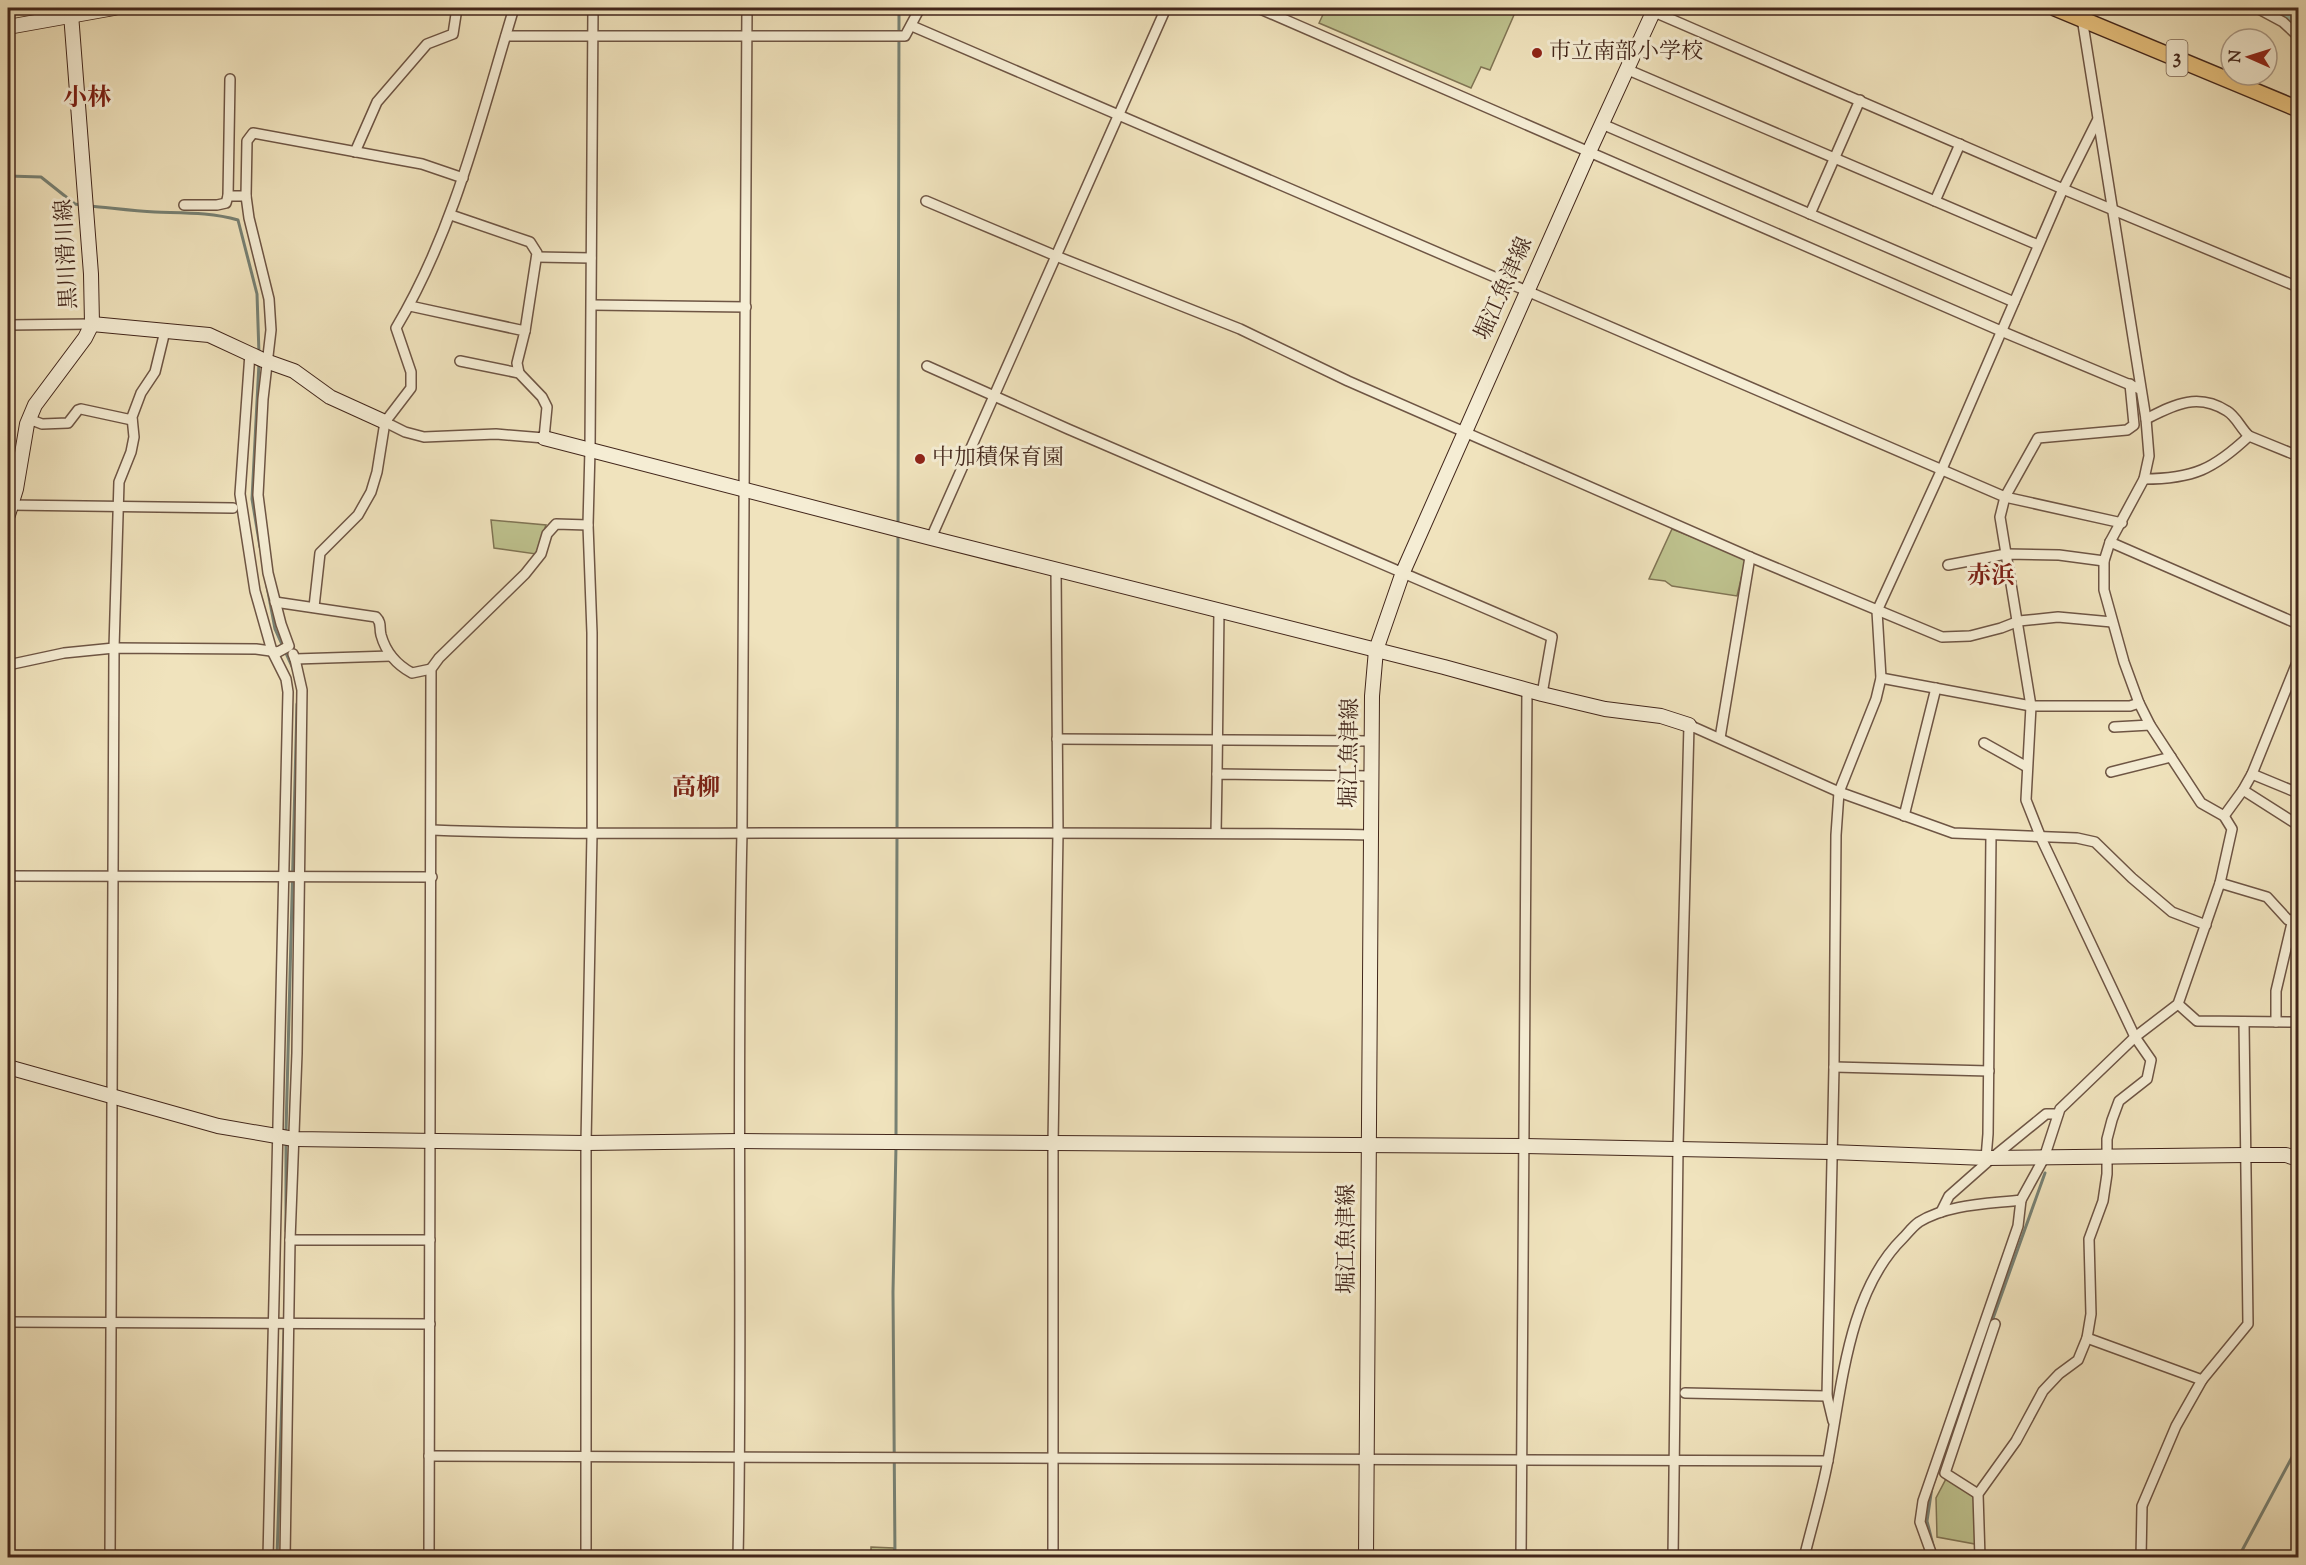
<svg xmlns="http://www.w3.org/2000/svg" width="2306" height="1565" viewBox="0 0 2306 1565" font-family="'Sorts Mill Goudy','Noto Serif JP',serif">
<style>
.green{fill:#bec28e;stroke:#807454;stroke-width:1.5}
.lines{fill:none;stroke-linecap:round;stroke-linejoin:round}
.stream{stroke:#778174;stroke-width:3}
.river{stroke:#9abeaf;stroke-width:18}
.street-casing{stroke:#6e5544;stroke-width:12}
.secondary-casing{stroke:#42261b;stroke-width:16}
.primary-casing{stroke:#42261b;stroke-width:18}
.street{stroke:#f5edd4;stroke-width:9}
.secondary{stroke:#f5edd4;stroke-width:14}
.primary{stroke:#e8c27e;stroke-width:15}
.poi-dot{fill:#8f2418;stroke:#f5edd4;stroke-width:2}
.labels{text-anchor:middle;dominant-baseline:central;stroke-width:6;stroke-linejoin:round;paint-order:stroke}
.shield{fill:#f5edd4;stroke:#786252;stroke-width:1.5}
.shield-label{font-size:21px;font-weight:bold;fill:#42261b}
.poi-label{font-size:22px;fill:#42261b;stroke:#f5edd4;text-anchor:start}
.street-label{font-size:22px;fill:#42261b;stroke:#f5edd4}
.neighbourhood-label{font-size:24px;font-weight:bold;fill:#7a1f14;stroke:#f5edd4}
</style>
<rect width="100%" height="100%" fill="#f0e3bd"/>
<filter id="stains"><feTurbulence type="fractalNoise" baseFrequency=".00333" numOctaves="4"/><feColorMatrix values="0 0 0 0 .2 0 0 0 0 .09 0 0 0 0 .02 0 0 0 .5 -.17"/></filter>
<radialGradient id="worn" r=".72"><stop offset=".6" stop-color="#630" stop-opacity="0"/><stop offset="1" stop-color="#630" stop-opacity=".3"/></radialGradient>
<g class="green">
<polygon points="1326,8 1517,8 1490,70 1481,67 1471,88 1319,23"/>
<polygon points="491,520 546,525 536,554 494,548"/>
<polygon points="1672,529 1746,558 1737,596 1672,586 1665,581 1649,579"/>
<polygon points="1947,1477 1975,1498 1975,1544 1937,1537 1936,1498"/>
<polygon points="871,1547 894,1548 893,1557 871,1557"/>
</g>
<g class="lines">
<g class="stream">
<polyline points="8,176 41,177 75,204 81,205"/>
<path d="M90,206C112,208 133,211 155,212C183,213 211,212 238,220L257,294L259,354"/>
<polyline points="259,363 252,499 260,547"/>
<polyline points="898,525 899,8"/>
<polyline points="266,581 275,629 294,671"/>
<polyline points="286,1132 297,704"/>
<polyline points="896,1137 898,534"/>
<polyline points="286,1142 286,1231"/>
<polyline points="1991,1324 2045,1173"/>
<polyline points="1934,1549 1927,1521 1932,1487 1981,1353"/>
<polyline points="277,1558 285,1301"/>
<polyline points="895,1558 893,1292 896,1146"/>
<polyline points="2238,1558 2298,1446"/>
</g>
<polyline class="river" points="2284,8 2298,17"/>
<g class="street-casing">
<g id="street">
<polyline points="1258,8 2001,331 2140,389"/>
<polyline points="1645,8 2063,189 2298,287"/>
<polyline points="2257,8 2283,22 2298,36"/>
<polyline points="58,17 58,8"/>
<polyline points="912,26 2005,497 2000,517 2031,706 2026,800 2041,838 2135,1037 2151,1060 2147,1079 2119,1101 2112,1120 2107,1139 2107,1174 2103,1201 2089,1239 2091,1314 2087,1338 2078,1360 2059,1374 2043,1391 2016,1441 1978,1494 1980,1558"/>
<polyline points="506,36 905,36 920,8"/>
<polyline points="1626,69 2038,245"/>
<polyline points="1602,124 2014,302"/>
<polyline points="355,152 377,102 427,44 453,34 457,8"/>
<polyline points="228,196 230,79"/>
<polyline points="926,201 1056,256 1240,329 1348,381 1750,557 1942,637 1970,636 2001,628 2019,621 2058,617 2112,622"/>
<polyline points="1935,201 1960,144"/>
<polyline points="184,205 217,205 226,203 228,196 246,196"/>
<polyline points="1810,214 1860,100"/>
<polyline points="451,215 530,242 537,253 525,331"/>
<polyline points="537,257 591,258"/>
<polyline points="592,305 746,307"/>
<polyline points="410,306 525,331 517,363 519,373"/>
<polyline points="8,325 92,324"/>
<polyline points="250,353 240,494 255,591 272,651 286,679 288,692 268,1558"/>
<polyline points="927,366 1068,429 1552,637 1542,694"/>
<polyline points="29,419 42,424 68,423 78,410 81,409 132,420"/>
<path d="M2146,419C2174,405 2197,392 2227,411C2236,416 2241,429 2249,436"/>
<polyline points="385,422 405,432 424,437 496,434 544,438 547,407 542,397 519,373 460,361"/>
<path d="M2144,479C2193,479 2214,469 2249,436L2298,456"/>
<polyline points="10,505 233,508"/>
<polyline points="2122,523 2005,497 2038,438 2127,430 2134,425 2130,384"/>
<polyline points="931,538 1166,8"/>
<polyline points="2110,542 2298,624"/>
<polyline points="1948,565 2006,554 2059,555 2104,561"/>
<path d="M275,602L376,617C382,623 379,627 381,635C386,653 397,665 412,673L431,669"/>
<path d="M314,607L320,553L358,515L371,492L377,472L385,422L411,388V372L396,328C455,229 481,116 514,8"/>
<polyline points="293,654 295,659 391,656"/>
<polyline points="295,659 302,690 297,1053 290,1240 430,1240"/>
<polyline points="8,665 64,653 114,648 256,649 278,652 289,646 281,624 268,573 258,495 263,399 271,330 269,299 249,218 246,196 247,141 253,133 422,164 463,178"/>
<polyline points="1881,678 2031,706 2130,706 2139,703"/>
<polyline points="2114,727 2150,725"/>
<polyline points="1720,738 1750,557"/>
<polyline points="1057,739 1372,741"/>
<polyline points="1984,743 2027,767"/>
<polyline points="2111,772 2171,757"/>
<polyline points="1217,774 1219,610"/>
<polyline points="2252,774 2298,793"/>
<polyline points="2243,790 2298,825"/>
<polyline points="1904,816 1936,688"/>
<polyline points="2224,816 2243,790 2252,774 2298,660"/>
<path d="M432,830C555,835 677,833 800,833C990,833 1181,832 1371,835"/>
<polyline points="1216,833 1217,774 1372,776"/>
<polyline points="8,876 432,877"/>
<polyline points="2220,883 2267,897 2288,920 2298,920"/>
<polyline points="2178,1004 2197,1021 2298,1022"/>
<polyline points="2276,1022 2276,991 2293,919"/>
<polyline points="1834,1067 1989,1071"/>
<polyline points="1986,1158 1988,1134 1991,835"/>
<polyline points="1941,1212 1949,1196 1992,1158 2046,1114 2058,1114"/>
<polyline points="8,1322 430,1324"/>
<polyline points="2087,1338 2202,1380 2248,1324 2244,1022"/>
<polyline points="1685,1393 1827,1396"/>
<polyline points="1833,1421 1827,1396 1834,1067 1836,835 1839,792 1876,699 1881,678 1877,611 1942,469 2063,189 2097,121"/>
<polyline points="429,1456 1828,1461"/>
<polyline points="1978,1494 1945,1473 1995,1324"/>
<polyline points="110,1558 114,648 119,482 131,452 134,437 132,417 141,393 155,372 165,331"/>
<polyline points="285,1558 290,1240"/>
<polyline points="429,1558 431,669 439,658 525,574 541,554 547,534 556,524 588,525"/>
<polyline points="586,1558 586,1143 592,834 592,633 588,525 590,449 593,8"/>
<path d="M738,1558C743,1316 736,1075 742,833L747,8"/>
<polyline points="1053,1558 1053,1144 1058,833 1056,569"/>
<polyline points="1521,1558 1527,689"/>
<polyline points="1673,1558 1678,1148 1689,725 1839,792 1953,833 2077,838 2095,842 2132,878 2172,912 2206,925"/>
<path d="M1804,1558C1812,1525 1822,1493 1828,1460C1842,1387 1848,1292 1903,1238C1908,1233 1913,1226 1919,1222C1948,1204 1988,1204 2021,1200L2044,1158L2060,1109L2135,1037L2178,1004L2220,883L2232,829L2224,816L2201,803L2150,725L2139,703L2124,662L2104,590V561L2110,542L2144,479L2149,456L2146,419L2082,18V8"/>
<polyline points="1933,1558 1920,1522 1923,1501 2018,1226 2021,1200"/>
<polyline points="2141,1558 2142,1506 2176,1426 2202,1380"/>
</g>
</g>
<g class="secondary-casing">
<g id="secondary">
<polyline points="8,27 114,8"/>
<polyline points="92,324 209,335 263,360 294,371 330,397 385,422"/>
<polyline points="544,438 931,538 1444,667 1542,694 1605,709 1661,716 1689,725"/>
<polyline points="8,515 16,489 27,424 35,405 85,338 92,324 91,274 71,14"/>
<polyline points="8,1067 218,1126 294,1139 586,1143 740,1141 1524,1146 1831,1152 1986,1158 2246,1155 2286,1155 2298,1159"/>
<polyline points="1366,1558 1371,835 1372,696 1376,650 1403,572 1589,152 1655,8"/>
</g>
</g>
<g class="primary-casing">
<polyline id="primary" points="2055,8 2298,109"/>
</g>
<use href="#street" class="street"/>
<use href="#secondary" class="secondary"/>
<use href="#primary" class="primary"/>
</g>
<g class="poi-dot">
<circle cx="1537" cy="53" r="6"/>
<circle cx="920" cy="459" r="6"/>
</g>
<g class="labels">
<rect class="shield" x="2166.5" y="40" width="21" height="36" rx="4.5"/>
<g class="shield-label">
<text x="2177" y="58">3</text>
</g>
<g class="poi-label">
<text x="1549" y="53">市立南部小学校</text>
<text x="932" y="459">中加積保育園</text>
</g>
<g class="street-label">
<text transform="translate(68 254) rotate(-93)">黒川滑川線</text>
<text transform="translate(1505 289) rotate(-66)">堀江魚津線</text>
<text transform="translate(1351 753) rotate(-89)">堀江魚津線</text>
<text transform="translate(1348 1239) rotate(-90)">堀江魚津線</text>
</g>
<g class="neighbourhood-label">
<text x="87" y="99">小林</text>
<text x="1991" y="577">赤浜</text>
<text x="696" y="789">高柳</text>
</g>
</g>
<rect width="2306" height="1565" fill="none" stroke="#f0e3bd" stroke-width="30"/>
<rect x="9" y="9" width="2288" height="1547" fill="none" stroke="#42261b" stroke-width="3"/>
<rect x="15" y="15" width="2276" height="1535" fill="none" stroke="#42261b" stroke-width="1.5"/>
<g transform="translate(2249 57) rotate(273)"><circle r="28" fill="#f5edd4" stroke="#ad9d8a" stroke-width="1.5"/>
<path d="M0-4.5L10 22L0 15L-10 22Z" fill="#8f2418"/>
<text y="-9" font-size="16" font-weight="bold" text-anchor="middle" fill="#42261b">N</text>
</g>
<rect width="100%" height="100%" filter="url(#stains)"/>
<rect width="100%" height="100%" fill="url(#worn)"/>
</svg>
